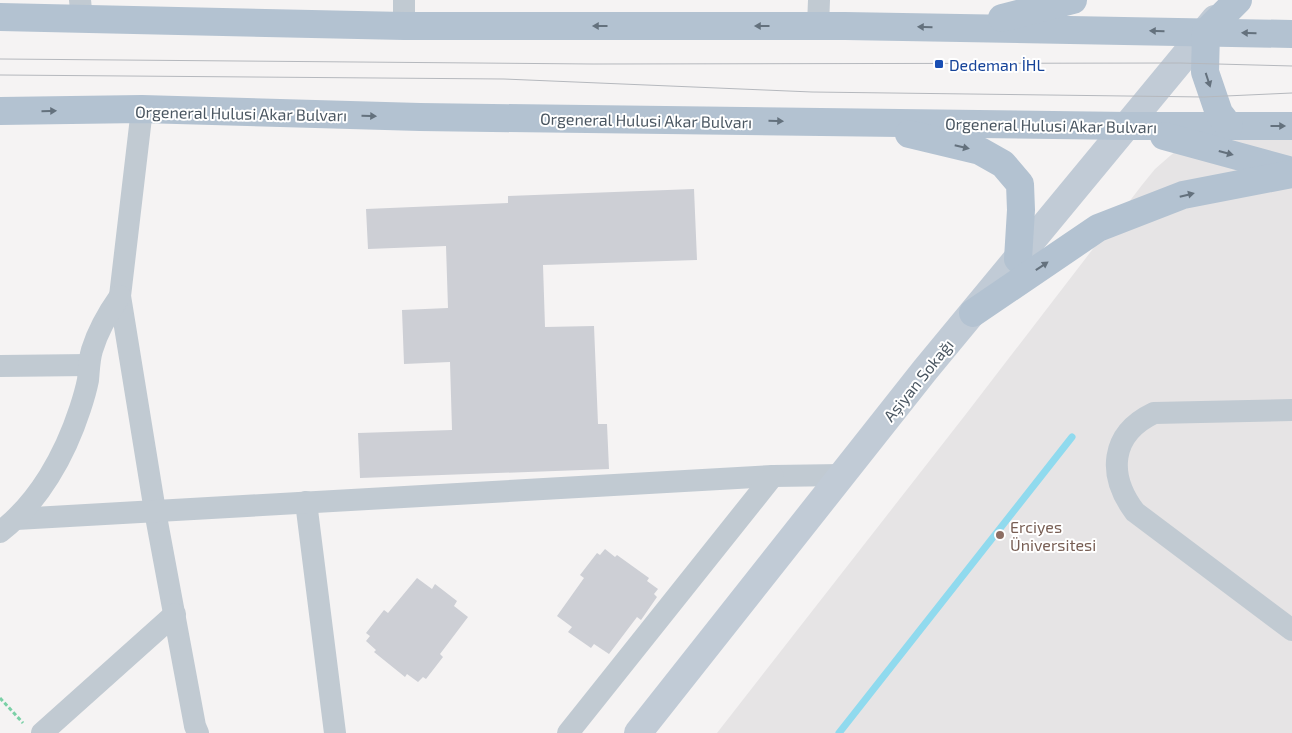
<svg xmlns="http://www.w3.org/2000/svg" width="1292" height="733" viewBox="0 0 1292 733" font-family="'Exo 2',sans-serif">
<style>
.education{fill:#e6e4e5}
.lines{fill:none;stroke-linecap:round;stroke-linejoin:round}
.stream{stroke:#90daee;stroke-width:7}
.building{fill:#cdcfd5}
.path{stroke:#7ad0a6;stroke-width:3;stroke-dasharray:4 2.5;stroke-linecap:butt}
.street{stroke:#c1cad2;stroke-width:22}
.secondary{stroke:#c1cbd6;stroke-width:28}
.primary{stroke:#b3c2d1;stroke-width:28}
.tram{stroke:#b5b8bd;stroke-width:1}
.oneway{fill:#64717d}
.transit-dot{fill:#1a4fb4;stroke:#fff;stroke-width:2}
.education-dot{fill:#8d6e63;stroke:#fff;stroke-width:2}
.labels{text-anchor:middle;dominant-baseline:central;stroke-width:4;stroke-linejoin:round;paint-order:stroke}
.transit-label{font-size:16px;fill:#164399;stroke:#fff;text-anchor:start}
.street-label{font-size:16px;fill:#4a5661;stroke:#fff}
.education-label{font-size:16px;fill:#785e54;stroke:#fff;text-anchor:start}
</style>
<rect width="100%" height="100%" fill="#f5f3f3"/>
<polygon class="education" points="1292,113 1292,733 717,733 966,414 1142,185 1155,169 1171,155 1187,143"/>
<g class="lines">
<polyline class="stream" points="839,733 1072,437"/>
</g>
<g class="building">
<polygon points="694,189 697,260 543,265 545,327 594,326 598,424 607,424 609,469 360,478 358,433 452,430 450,362 404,364 402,310 448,308 446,246 368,249 366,209 508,203 508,196"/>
<polygon points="605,549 615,557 617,555 649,578 647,581 658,589 654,594 657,597 641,620 637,617 609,654 594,644 591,648 568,632 572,627 557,616 584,578 580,575 597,553 600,555"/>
<polygon points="417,578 432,589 435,584 457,601 454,606 468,617 440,654 443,657 426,679 423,677 418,682 407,674 405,677 374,652 376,650 366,641 370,636 366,633 384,610 388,613"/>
</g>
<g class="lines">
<polyline class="path" points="0,698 23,723"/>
<g class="street">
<polyline points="80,0 82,20"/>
<polyline points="404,0 404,26"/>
<polyline points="818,26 819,0"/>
<polyline points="142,109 120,296 155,511 195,726 198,733"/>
<polyline points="0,366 89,365"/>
<path d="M1292,410L1154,413C1110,434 1107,475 1135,512L1292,630"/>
<polyline points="306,502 335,733"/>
<polyline points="16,519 773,476 842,475"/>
<path d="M0,532C39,502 65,455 80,409C83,400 86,390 88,380C89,370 89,360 92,350C98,330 108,313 120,296"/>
<polyline points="42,733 175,614"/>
<polyline points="568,733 773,476"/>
</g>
<polyline class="secondary" points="638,733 925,370 1215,19"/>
<g class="primary">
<polyline points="0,17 404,26 845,26 1292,34"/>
<polyline points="1002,18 1073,0"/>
<polyline points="0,111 142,109 420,117 1128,126 1292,126"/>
<polyline points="1229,126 1219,113 1205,72 1206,32 1238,0"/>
<polyline points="909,134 980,151 1003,164 1020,184 1021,210 1018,259"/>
<polyline points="1164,136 1292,171"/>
<polyline points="973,313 1098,228 1183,195 1292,174"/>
</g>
<g class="tram">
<polyline points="0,59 593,64 1180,63 1292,66"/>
<polyline points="0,75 504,79 812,92 1204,97 1292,93"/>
</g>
</g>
<defs><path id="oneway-solid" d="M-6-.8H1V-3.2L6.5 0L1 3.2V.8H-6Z" transform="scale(1.25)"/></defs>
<g class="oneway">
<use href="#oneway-solid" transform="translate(600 26) rotate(-180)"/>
<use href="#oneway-solid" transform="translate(762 26) rotate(-180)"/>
<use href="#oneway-solid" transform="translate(925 27) rotate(-179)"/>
<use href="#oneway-solid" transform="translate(1157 31) rotate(-179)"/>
<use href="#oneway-solid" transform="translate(1249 33) rotate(-179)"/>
<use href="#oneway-solid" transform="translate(1208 80) rotate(72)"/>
<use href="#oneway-solid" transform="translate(49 111) rotate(-1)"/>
<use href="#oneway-solid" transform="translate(369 116) rotate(2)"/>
<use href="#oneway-solid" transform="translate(776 121) rotate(1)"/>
<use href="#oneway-solid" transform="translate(1278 126)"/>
<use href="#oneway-solid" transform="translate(962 147) rotate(13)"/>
<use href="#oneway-solid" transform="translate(1226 153) rotate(15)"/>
<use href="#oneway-solid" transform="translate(1187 195) rotate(-14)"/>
<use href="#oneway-solid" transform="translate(1042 266) rotate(-34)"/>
</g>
<rect class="transit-dot" x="934" y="59" width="10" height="10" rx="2.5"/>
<circle class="education-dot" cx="1000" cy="535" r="5"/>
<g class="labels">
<g class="transit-label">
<text x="949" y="64">Dedeman İHL</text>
</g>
<g class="street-label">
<text transform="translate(241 113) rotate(1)">Orgeneral Hulusi Akar Bulvarı</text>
<text transform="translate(646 120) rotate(1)">Orgeneral Hulusi Akar Bulvarı</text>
<text transform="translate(1051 125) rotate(1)">Orgeneral Hulusi Akar Bulvarı</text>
<text transform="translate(918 380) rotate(-51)">Aşiyan Sokağı</text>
</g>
<g class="education-label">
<text x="1010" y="526">Erciyes<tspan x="1010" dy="18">Üniversitesi</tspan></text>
</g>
</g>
</svg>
